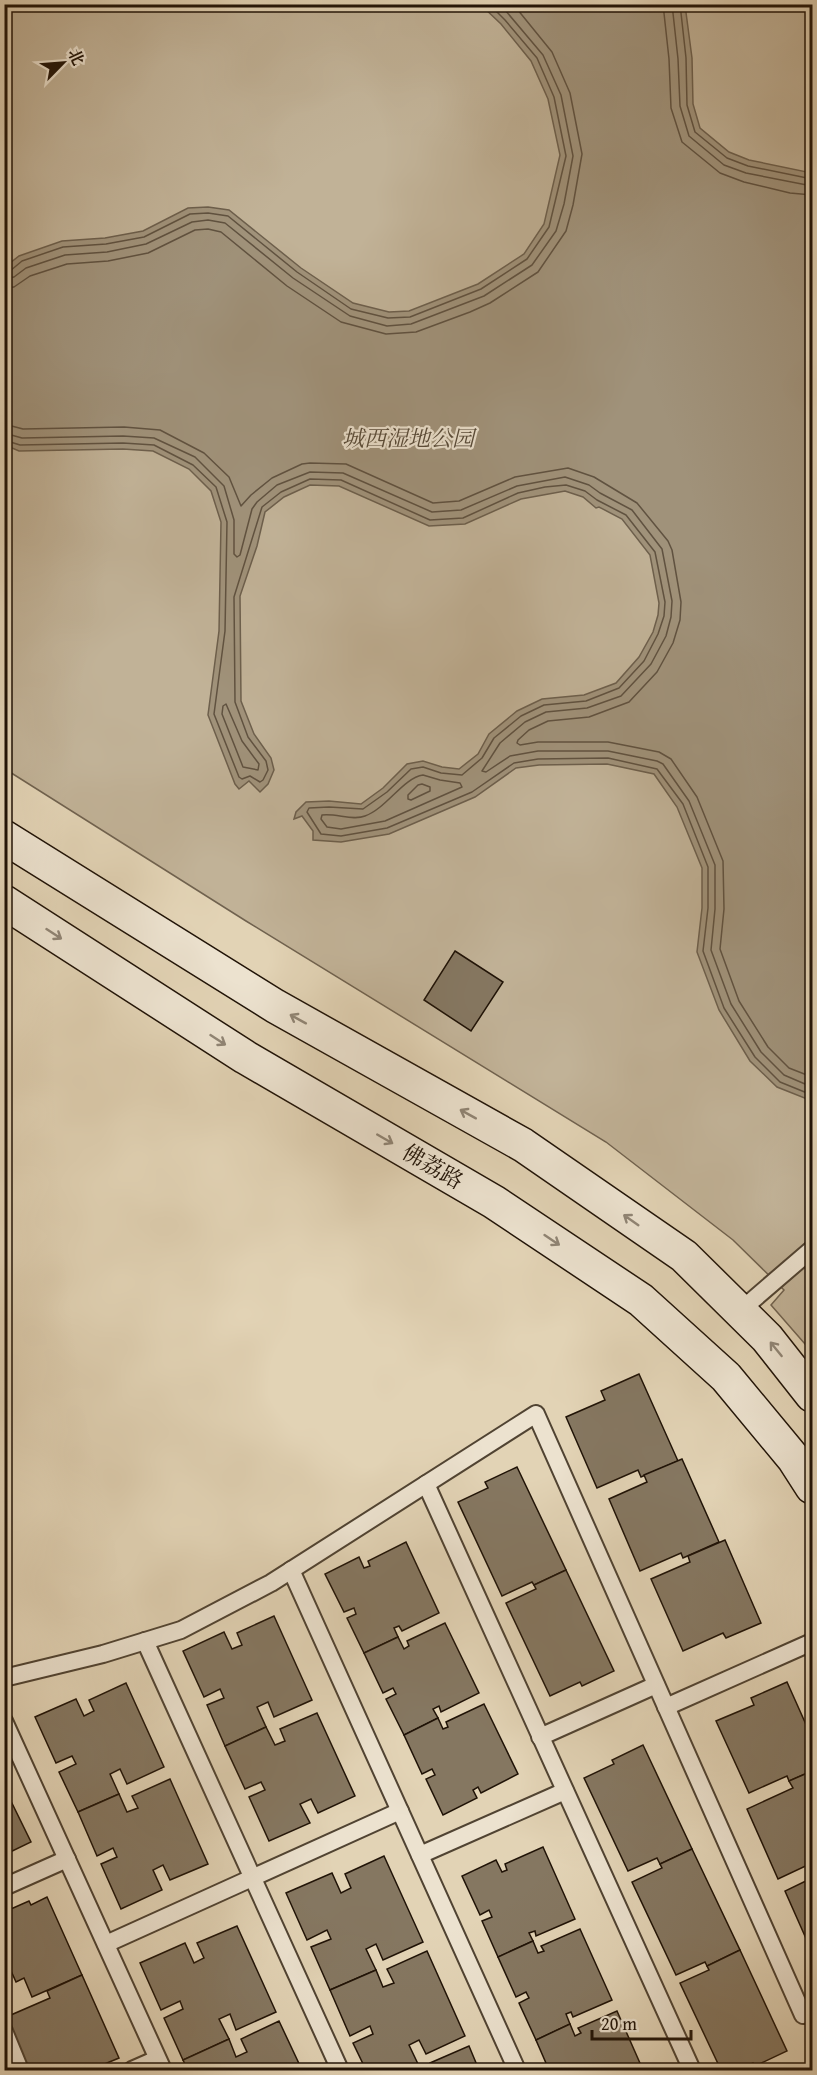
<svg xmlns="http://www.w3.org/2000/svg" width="817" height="2075" viewBox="0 0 817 2075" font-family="'Gentium Book Plus','Noto Serif SC',serif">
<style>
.green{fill:#c1b297;stroke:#70624f;stroke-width:1.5}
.water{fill:#a0927a;stroke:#6d5f4c;stroke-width:1.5}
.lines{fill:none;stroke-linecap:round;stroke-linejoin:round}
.shore{stroke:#605240;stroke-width:1.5}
.building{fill:#857761;stroke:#201307;stroke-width:1.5}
.service-casing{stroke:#504332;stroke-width:20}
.secondary-casing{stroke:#201307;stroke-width:36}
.service{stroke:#ece2cf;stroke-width:16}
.secondary{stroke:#ece2cf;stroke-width:33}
.oneway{stroke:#908575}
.labels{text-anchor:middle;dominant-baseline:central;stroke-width:4.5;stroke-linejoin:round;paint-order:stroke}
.park-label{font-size:22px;font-style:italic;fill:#584b39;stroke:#ece2cf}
.street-label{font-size:22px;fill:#201307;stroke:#ece2cf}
</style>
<rect width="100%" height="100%" fill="#e2d3b5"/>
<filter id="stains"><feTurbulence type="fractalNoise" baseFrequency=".00333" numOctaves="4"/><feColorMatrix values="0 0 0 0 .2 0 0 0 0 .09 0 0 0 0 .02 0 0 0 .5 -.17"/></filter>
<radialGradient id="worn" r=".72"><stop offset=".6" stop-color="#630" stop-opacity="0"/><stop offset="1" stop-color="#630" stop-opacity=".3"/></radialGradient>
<polygon class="green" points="4,5 812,5 812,1352 771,1305 784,1290 733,1240 606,1142 246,921 5,769"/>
<polygon class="water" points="481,5 685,5 692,58 693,104 700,128 729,152 749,160 812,173 812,1101 777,1087 750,1061 719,1010 697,952 702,908 702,868 677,807 654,774 607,764 539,765 516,768 475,797 389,834 341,842 313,840 313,831 302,816 294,819 296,812 306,802 329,801 361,804 383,788 407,764 423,761 442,767 459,769 478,754 489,734 517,711 542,699 584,695 616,683 639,657 653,632 658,615 659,603 650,555 622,519 599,507 596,508 583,497 565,491 521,499 465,524 429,526 339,486 310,485 284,497 265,512 257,546 240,596 241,701 254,734 271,758 274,770 268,784 260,792 249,781 239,789 235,784 208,715 219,631 221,522 211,491 189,469 153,451 123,449 19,451 5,445 5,267 19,256 62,241 105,238 143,231 188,208 208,207 229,210 301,268 353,303 389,312 409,311 478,284 524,254 544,224 560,155 548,99 531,61 501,24"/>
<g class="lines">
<g class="shore">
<polyline points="663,4 669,59 671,108 682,142 720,173 744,182 790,193 812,195"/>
<polyline points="672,4 678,59 680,106 689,136 724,165 746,173 812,186"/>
<polyline points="680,4 686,58 687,105 695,132 727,158 748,166 812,179"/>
<polyline points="4,271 10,271 22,261 63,247 106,244 144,237 190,214 208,213 228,216 297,272 351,309 388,318 410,317 481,289 527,259 549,227 566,156 554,97 537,58 505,20 489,4"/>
<polyline points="4,279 14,277 26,268 65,255 107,252 146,244 192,222 208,220 225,223 293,278 350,316 387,326 411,324 484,296 532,265 556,231 564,204 573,156 561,95 543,55 500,4"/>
<polyline points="4,288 14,287 30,276 67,264 108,261 148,253 195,230 208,229 221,232 287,286 341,322 386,334 416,332 470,312 490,303 538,272 566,231 573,205 582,154 570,93 552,52 513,4"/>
<polyline points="4,424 23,429 124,427 160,430 204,453 229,477 241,506 251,495 272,478 302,464 310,463 346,464 433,503 459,501 515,477 568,468 594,477 637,503 668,541 672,550 681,602 680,620 673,643 657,672 629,702 589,717 548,721 529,730 518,740 517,743 520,745 538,742 608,742 659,752 671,759 697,797 723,861 724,909 720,949 739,1001 768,1047 789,1068 812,1077"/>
<polyline points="4,433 22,438 123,436 154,438 195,457 224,486 234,520 234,554 237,557 240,555 252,509 257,502 277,485 310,472 343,473 432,512 461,510 517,486 565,477 589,485 600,493 632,510 662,549 672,601 671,617 666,636 651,664 621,696 587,708 546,712 525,722 500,743 482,771 486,772 510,756 538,751 608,751 657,761 663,764 689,801 715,865 715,909 711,950 731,1004 761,1052 784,1075 812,1087"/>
<polyline points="4,440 20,445 123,443 154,445 193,465 216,487 227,522 225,631 214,714 239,777 242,779 250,776 260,782 263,780 268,770 266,761 248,737 235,702 234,597 262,507 281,492 310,479 341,480 430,520 463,518 518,493 545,487 566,485 585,491 597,500 626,515 655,552 665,602 664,616 658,634 644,661 619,688 586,701 544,705 521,716 494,738 482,758 462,775 441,773 423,767 411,769 387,792 363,809 329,807 309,808 307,812 321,834 341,836 387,828 472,792 514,763 538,759 608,758 657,769 683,804 708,867 708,908 703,951 724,1008 755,1057 780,1082 812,1095"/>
<polygon points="226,704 242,741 259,764 258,770 243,767 222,714 223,706"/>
<path d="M423,775L440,780L460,783L462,787L385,821L341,829L327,827L321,819L322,815C336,813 353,821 365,816C387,808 403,778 423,775Z"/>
<polygon points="422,784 430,787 430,791 411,800 408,799 408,795 418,785"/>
</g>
</g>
<g class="building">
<polygon points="455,951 503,982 471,1031 424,1000"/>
<polygon points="639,1374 678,1461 641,1477 638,1470 597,1488 566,1417 605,1400 601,1391"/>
<polygon points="682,1459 719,1542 683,1558 681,1553 640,1571 609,1499 647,1482 644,1475"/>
<polygon points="517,1467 566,1570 534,1585 532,1582 502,1596 458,1502 488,1488 485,1482"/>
<polygon points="725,1540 761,1623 726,1638 723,1633 683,1651 651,1579 690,1562 688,1556"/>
<polygon points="406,1542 439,1613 402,1631 399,1626 394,1628 398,1637 364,1653 347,1618 356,1614 354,1608 344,1612 325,1574 359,1557 364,1568 370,1566 368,1561"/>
<polygon points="566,1570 614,1671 582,1686 580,1682 550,1696 506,1603 536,1589 534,1585"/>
<polygon points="274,1616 312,1700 274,1717 268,1702 257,1707 266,1727 225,1746 207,1705 224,1698 220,1689 204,1697 183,1651 224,1632 232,1649 242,1645 237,1633"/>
<polygon points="445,1623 479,1693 441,1712 439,1706 433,1709 438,1718 404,1735 386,1699 396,1694 393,1688 383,1693 364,1653 398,1637 404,1649 409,1646 407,1641"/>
<polygon points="787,1682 812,1738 812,1771 789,1781 787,1776 749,1793 716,1721 754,1705 751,1698"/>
<polygon points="126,1683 164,1767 127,1784 120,1769 110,1774 119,1794 78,1812 59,1772 76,1764 72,1756 56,1763 35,1717 76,1699 84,1716 94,1711 89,1700"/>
<polygon points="484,1704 518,1774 481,1793 478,1787 473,1790 477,1798 443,1815 426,1779 435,1775 432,1769 422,1774 404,1735 438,1718 443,1729 448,1727 446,1722"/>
<polygon points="317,1713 355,1796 318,1813 311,1799 300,1804 310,1823 269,1841 249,1797 265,1790 261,1782 245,1789 225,1746 266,1727 275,1745 285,1741 280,1729"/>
<polygon points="643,1745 692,1849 660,1864 657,1858 628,1871 584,1778 614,1764 612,1760"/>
<polygon points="812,1771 812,1863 778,1879 747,1809 793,1788 789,1781"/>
<polygon points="170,1779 208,1864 170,1880 163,1865 153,1870 162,1890 121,1909 101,1864 117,1857 113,1848 97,1856 78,1812 119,1794 127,1812 138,1808 132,1796"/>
<polygon points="4,1787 31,1842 4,1855"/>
<polygon points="543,1847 575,1919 536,1936 535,1931 529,1933 533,1941 498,1957 482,1921 492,1917 489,1910 480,1915 462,1876 496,1860 502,1872 507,1870 505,1864"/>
<polygon points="692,1849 740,1950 707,1966 705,1962 676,1975 632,1882 662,1868 660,1864"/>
<polygon points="384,1856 423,1942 383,1960 376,1944 366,1949 376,1970 330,1990 311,1947 331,1939 327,1930 307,1940 286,1893 332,1873 341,1893 351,1888 345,1874"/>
<polygon points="812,1878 812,1952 785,1891"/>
<polygon points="47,1897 82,1975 32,1997 24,1978 16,1982 4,1955 4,1912 29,1901 31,1905"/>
<polygon points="237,1926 276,2012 236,2030 230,2014 219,2019 229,2039 183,2060 164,2018 183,2009 180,2001 161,2010 140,1963 185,1943 194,1963 204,1958 197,1943"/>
<polygon points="580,1929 612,2000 573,2017 571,2012 566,2014 570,2024 536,2040 519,2003 529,1998 526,1992 516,1997 498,1957 533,1941 538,1953 544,1951 541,1946"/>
<polygon points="740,1950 787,2051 755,2066 753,2063 738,2070 721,2070 680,1983 709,1970 707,1966"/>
<polygon points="427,1951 465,2036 426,2054 419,2040 409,2045 419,2066 408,2070 366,2070 353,2043 373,2034 370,2026 350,2036 330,1990 376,1970 383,1987 394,1983 387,1969"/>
<polygon points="82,1975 119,2058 90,2070 27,2070 4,2018 50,1998 47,1991"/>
<polygon points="617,2011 643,2070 549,2070 536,2040 570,2024 575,2036 581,2033 578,2028"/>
<polygon points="279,2021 302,2070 188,2070 183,2060 229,2039 236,2057 247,2052 241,2039"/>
<polygon points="469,2046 479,2070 433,2070 430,2063"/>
</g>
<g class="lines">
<g class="service-casing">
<g id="service">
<polyline points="740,1311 812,1249"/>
<polyline points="426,1484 692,2070"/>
<polyline points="291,1570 517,2070"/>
<polyline points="145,1641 340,2070"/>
<polyline points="4,1678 103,1654 181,1630 271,1583 536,1414 803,2015"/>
<polyline points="666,1707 812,1642"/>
<polyline points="4,1721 163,2070"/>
<polyline points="540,1737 656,1685"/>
<polyline points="420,1855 565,1791"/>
<polyline points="4,1887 67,1859"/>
<polyline points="106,1944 400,1811"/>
<polyline points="4,2031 20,2070"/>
<polyline points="132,2070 157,2059"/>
</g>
</g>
<g class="secondary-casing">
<g id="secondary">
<polyline points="4,837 275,1006 523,1145 684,1256 767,1338 812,1395"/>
<polyline points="4,902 245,1057 494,1202 641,1300 726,1377 794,1459 812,1487"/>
</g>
</g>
<use href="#service" class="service"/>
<use href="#secondary" class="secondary"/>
</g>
<defs><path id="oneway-shaft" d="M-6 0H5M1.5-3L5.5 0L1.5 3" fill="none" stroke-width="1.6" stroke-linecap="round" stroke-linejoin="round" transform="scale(1.5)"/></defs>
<g class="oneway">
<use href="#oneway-shaft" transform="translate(54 934) rotate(33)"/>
<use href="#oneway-shaft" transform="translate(298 1019) rotate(-151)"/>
<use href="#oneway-shaft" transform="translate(218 1040) rotate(33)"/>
<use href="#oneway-shaft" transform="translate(468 1114) rotate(-151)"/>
<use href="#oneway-shaft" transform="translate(385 1139) rotate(30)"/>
<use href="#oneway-shaft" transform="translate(631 1220) rotate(-145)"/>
<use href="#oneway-shaft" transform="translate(552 1240) rotate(34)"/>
<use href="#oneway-shaft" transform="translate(776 1349) rotate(-129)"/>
</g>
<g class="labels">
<g class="park-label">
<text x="408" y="438">城西湿地公园</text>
</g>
<g class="street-label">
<text transform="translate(433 1166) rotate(30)">佛荔路</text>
</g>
</g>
<rect width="817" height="2075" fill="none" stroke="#e2d3b5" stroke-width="24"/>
<rect x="6" y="6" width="805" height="2063" fill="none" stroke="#201307" stroke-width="3"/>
<rect x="12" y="12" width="793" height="2051" fill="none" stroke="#201307" stroke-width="1.5"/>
<g transform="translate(63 63) rotate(65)" stroke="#ece2cf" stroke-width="4.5" paint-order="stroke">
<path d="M0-4.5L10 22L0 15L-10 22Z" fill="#201307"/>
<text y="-9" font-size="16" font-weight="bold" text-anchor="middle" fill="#201307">北</text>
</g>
<path d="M592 2030v9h99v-9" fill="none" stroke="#201307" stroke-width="3"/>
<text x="601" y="2030" font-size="18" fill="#201307" stroke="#ece2cf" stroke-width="4.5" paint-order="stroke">20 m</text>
<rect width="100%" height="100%" filter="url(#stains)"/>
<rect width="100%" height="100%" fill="url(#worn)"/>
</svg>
